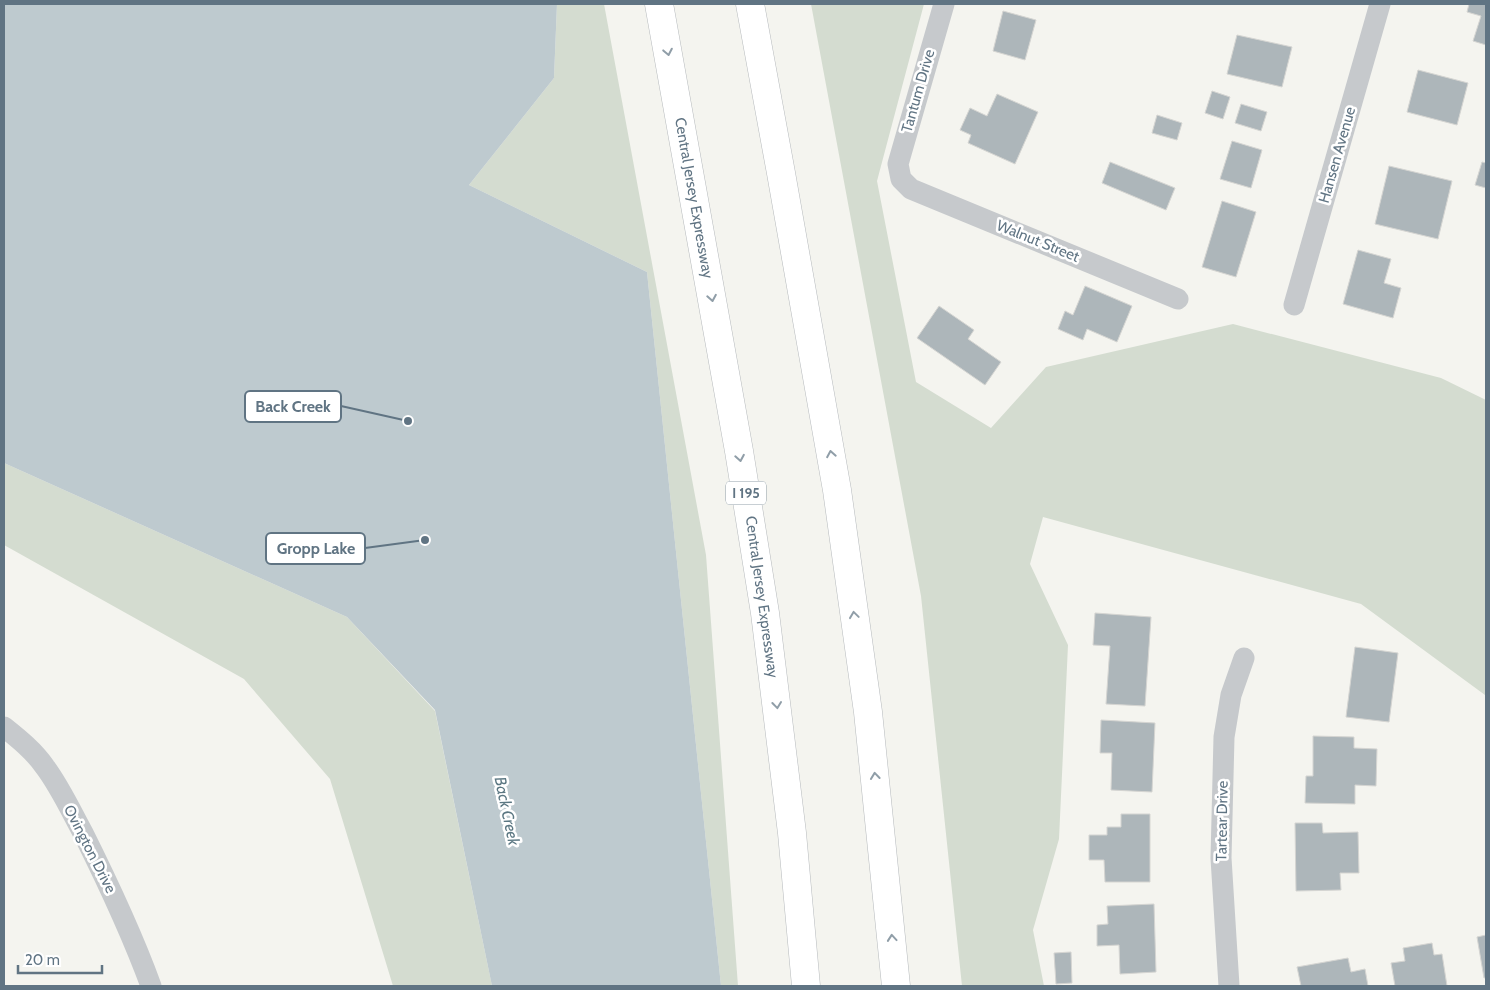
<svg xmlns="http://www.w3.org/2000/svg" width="1490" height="990" viewBox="0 0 1490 990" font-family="Cabin,sans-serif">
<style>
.green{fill:#d4dcd0}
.water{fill:#becacf}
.building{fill:#adb6ba;stroke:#d5d5d2}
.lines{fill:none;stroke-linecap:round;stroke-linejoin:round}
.motorway-casing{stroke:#b5b9bc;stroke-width:29}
.minor{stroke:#c6c9cc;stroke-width:21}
.motorway{stroke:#fff;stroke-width:28}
.oneway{stroke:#909ea8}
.labels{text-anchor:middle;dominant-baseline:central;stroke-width:5;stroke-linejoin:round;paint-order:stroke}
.shield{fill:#fff;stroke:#909ea8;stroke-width:1}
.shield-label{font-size:14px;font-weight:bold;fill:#607483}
.street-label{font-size:15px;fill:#607483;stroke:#fff}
.water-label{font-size:16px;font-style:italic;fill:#5b7782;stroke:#fff}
.leader{fill:none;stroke:#607483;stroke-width:2}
.callout-dot{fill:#607483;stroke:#fff;stroke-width:2}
.callout{fill:#fff;stroke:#607483;stroke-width:2}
.callout-label{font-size:16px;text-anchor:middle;font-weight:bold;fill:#607483}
</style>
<rect width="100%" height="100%" fill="#f4f4ef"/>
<g class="green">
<polygon points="557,4 604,4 706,555 738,986 721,986 647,272 469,185 554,78"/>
<polygon points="811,4 924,4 877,181 916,382 991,428 1046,367 1233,324 1441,378 1486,400 1486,699 1485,695 1361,604 1043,517 1030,564 1068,645 1059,839 1033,930 1044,986 962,986 921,596"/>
<polygon points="4,463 347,617 435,711 492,986 393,986 330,779 244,679 4,545"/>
</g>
<polygon class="water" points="4,4 557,4 554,78 469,185 647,272 721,986 492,986 435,710 347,617 4,463"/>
<g class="building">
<polygon points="1469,4 1486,4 1486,45 1473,41 1481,16 1467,12"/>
<polygon points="1003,11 1036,20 1025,60 993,51"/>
<polygon points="1237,35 1292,47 1282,87 1227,74"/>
<polygon points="1418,70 1468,83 1457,125 1407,112"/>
<polygon points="1212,91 1230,97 1223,119 1205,113"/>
<polygon points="997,94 1038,112 1015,164 968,143 971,135 960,130 970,108 987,116"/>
<polygon points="1241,104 1267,112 1261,131 1235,123"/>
<polygon points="1157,115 1182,123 1177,140 1152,133"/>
<polygon points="1232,141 1262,150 1251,188 1220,179"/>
<polygon points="1110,162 1175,188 1166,210 1102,183"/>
<polygon points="1482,162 1486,163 1486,188 1475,185"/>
<polygon points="1389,166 1452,181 1438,239 1375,224"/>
<polygon points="1222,201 1256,212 1236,277 1202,267"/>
<polygon points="1358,250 1391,259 1384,283 1401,288 1393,318 1343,304"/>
<polygon points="1085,286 1132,306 1117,342 1087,329 1083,340 1058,329 1065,311 1073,315"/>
<polygon points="939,306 974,330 968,339 1001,362 985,385 917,338"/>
<polygon points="1095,613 1151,617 1145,706 1106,704 1110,646 1093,645"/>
<polygon points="1355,647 1398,653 1389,722 1346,717"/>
<polygon points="1101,720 1155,723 1152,792 1111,790 1112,753 1100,753"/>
<polygon points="1313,736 1354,737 1354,748 1377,749 1376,786 1355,785 1355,804 1305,803 1306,776 1313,776"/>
<polygon points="1121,814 1150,814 1150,882 1105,882 1104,860 1089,860 1089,835 1107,835 1107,827 1121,827"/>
<polygon points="1295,823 1322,823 1323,833 1358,832 1359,873 1340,873 1341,890 1296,891"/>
<polygon points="1154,904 1156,972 1120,974 1119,945 1097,946 1097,925 1108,924 1107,906"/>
<polygon points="1486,935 1486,978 1484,978 1477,937"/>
<polygon points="1432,943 1434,955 1442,954 1447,986 1395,986 1391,963 1405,961 1403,948"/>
<polygon points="1071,952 1072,983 1056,984 1054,953"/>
<polygon points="1348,958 1351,972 1365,969 1368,986 1301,986 1297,967"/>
</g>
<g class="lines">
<g class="motorway-casing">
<g id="motorway">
<polyline points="659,4 739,451 765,613 792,833 806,986"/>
<polyline points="750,4 781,173 837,490 868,712 896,986"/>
</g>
</g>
<g class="minor">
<polyline points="944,4 898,164 901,179 911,189 1178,299"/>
<polyline points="1294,305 1380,4"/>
<path d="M4,727C19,739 34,751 45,767C60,787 71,811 83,833C108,883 132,934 151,986"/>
<polyline points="1229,986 1221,858 1224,737 1231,695 1244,658"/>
</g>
<use href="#motorway" class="motorway"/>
</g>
<defs><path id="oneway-chevron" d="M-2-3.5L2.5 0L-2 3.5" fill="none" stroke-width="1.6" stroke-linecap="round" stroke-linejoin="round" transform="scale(1.25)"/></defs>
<g class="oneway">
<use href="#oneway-chevron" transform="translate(668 52) rotate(79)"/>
<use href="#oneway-chevron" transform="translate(712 298) rotate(80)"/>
<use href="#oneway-chevron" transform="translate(831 454) rotate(-100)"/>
<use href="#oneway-chevron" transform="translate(740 458) rotate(80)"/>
<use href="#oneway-chevron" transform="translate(854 615) rotate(-98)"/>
<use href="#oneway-chevron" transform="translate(777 705) rotate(83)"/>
<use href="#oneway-chevron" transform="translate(875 776) rotate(-96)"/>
<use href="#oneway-chevron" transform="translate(892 938) rotate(-95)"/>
</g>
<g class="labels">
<rect class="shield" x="726" y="481.5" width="40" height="23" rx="4"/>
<g class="shield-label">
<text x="746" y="493">I 195</text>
</g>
<g class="street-label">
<text transform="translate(918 91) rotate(-74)">Tantum Drive</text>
<text transform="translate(1337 155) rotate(-74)">Hansen Avenue</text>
<text transform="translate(694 198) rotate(80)">Central Jersey Expressway</text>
<text transform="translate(1038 241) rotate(22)">Walnut Street</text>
<text transform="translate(762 597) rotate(82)">Central Jersey Expressway</text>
<text transform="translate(1222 821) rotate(-89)">Tartear Drive</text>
<text transform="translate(90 849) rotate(63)">Ovington Drive</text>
</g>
<g class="water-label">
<text transform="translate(507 811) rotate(78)">Back Creek</text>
</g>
</g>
<path class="leader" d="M408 421L341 406M425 540L365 548"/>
<g class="callout-dot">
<circle cx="408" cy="421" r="5"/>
<circle cx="425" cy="540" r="5"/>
</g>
<g class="callout">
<rect x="245" y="391" width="96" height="31" rx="5"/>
<rect x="266" y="533" width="99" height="31" rx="5"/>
</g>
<g class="callout-label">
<text x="293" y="412">Back Creek</text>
<text x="316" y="554">Gropp Lake</text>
</g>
<rect width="1490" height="990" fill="none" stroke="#607483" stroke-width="10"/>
<path d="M18 965v8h84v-8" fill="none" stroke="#607483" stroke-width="2.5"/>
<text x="25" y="965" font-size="15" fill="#607483" stroke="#ffffff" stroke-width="4" paint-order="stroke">20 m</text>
</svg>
